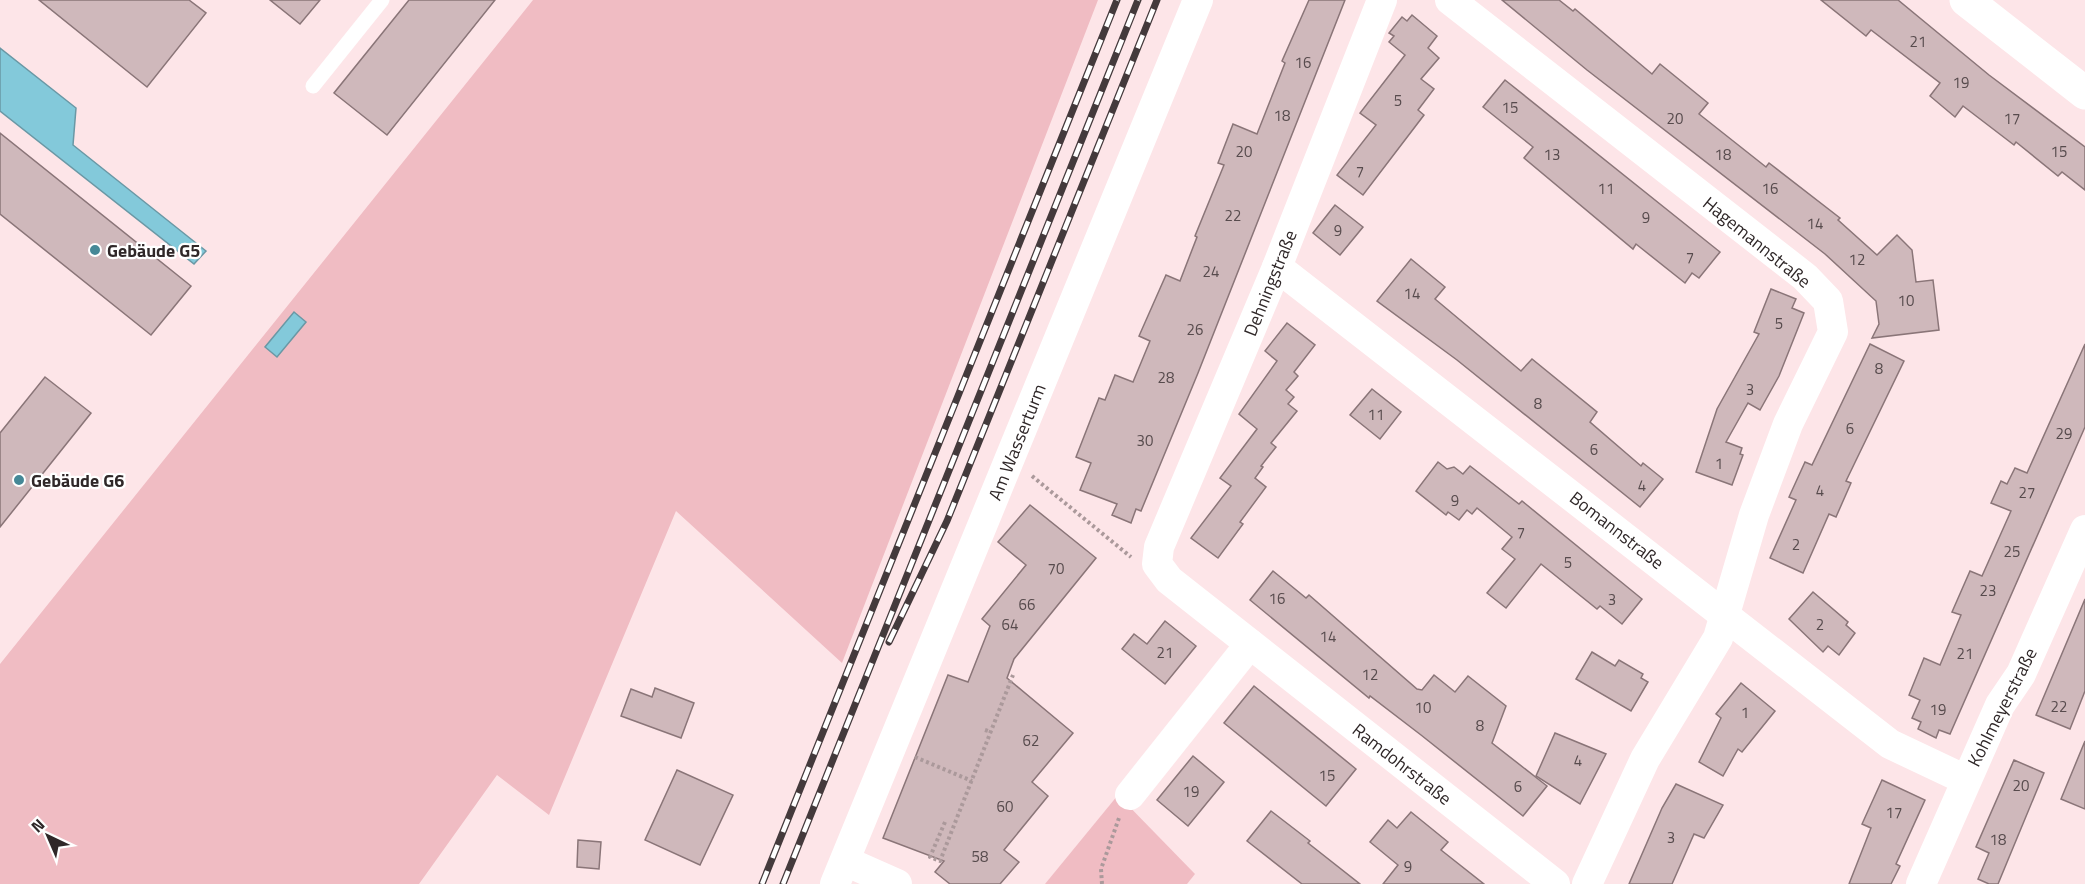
<svg xmlns="http://www.w3.org/2000/svg" width="2085" height="884" viewBox="0 0 2085 884" font-family="'Titillium Web',sans-serif">
<style>
.green{fill:#f0bcc3}
.water{fill:#83c9da;stroke:#6a98a5;stroke-width:1.5}
.building{fill:#cfb8bb;stroke:#8a7578;stroke-width:1.5}
.lines{fill:none;stroke-linecap:round;stroke-linejoin:round}
.path{stroke:#ab999b;stroke-width:4;stroke-dasharray:3 3;stroke-linecap:butt}
.service{stroke:#fff;stroke-width:15}
.minor{stroke:#fff;stroke-width:30}
.tertiary{stroke:#fff;stroke-width:33}
.rail-casing{stroke:#443a3c;stroke-width:7}
.rail{stroke:#fff;stroke-width:4.5;stroke-dasharray:14;stroke-linecap:butt}
.poi-dot{fill:#458897;stroke:#fff;stroke-width:2}
.labels{text-anchor:middle;dominant-baseline:central;stroke-width:4.5;stroke-linejoin:round;paint-order:stroke}
.number-label{font-size:15px;fill:#574b4d}
.street-label{font-size:18px;fill:#2f2728;stroke:#fff}
.poi-label{font-size:18px;font-weight:bold;fill:#2f2728;stroke:#fff;text-anchor:start}
</style>
<rect width="100%" height="100%" fill="#fde5e8"/>
<g class="green">
<polygon points="533,0 1098,0 842,663 676,511 549,815 497,775 419,884 0,884 0,664"/>
<polygon points="1118,795 1195,874 1187,884 1045,884"/>
</g>
<g class="water">
<polygon points="0,48 76,108 73,145 206,251 194,264 0,111"/>
<polygon points="294,312 306,322 277,357 265,347"/>
</g>
<g class="building">
<polygon points="39,0 189,0 206,13 147,87"/>
<polygon points="270,0 320,0 300,24"/>
<polygon points="409,0 495,0 387,135 334,93"/>
<polygon points="1309,0 1345,0 1198,373 1141,511 1136,509 1131,523 1112,515 1117,504 1080,490 1091,463 1076,457 1099,398 1105,400 1115,375 1133,382 1150,341 1139,336 1166,275 1180,281 1197,237 1195,236 1224,165 1218,163 1233,124 1257,134 1285,63 1282,61"/>
<polygon points="1502,0 1559,0 1573,11 1575,9 1652,74 1660,64 1708,103 1699,114 1766,167 1769,163 1840,218 1838,220 1877,255 1897,235 1912,250 1916,282 1933,280 1939,330 1872,338 1879,324 1876,301 1825,254 1587,70"/>
<polygon points="1821,0 1898,0 1989,75 2085,147 2085,190 2062,172 2058,176 2016,142 2014,145 1963,106 1955,117 1930,96 1940,83 1871,30 1866,36"/>
<polygon points="1412,15 1437,36 1428,48 1439,58 1421,79 1434,89 1418,110 1424,115 1363,195 1337,175 1376,125 1360,113 1405,55 1389,42 1394,36 1389,33 1402,17 1407,21"/>
<polygon points="1505,80 1720,252 1699,278 1692,273 1685,283 1636,244 1633,249 1524,158 1533,147 1483,107"/>
<polygon points="0,133 191,286 151,335 0,214"/>
<polygon points="1335,205 1363,227 1340,255 1313,233"/>
<polygon points="1411,259 1445,287 1435,299 1521,371 1532,359 1597,412 1590,422 1641,466 1643,463 1663,479 1640,507 1457,360 1377,301"/>
<polygon points="1771,289 1796,299 1792,308 1804,313 1779,376 1760,410 1748,403 1726,442 1742,448 1740,454 1743,455 1732,485 1696,472 1717,409 1759,334 1754,332"/>
<polygon points="1287,323 1315,345 1294,372 1298,376 1286,390 1294,397 1288,404 1297,411 1271,443 1276,447 1261,466 1263,467 1255,478 1266,487 1240,522 1243,524 1218,558 1191,538 1231,486 1220,478 1257,429 1239,414 1277,361 1265,351"/>
<polygon points="1870,344 1904,361 1846,481 1851,483 1836,517 1829,514 1803,573 1770,558 1796,500 1789,497 1805,462 1812,465"/>
<polygon points="2085,344 2085,427 1950,734 1939,730 1936,738 1918,729 1921,722 1912,718 1920,700 1909,695 1924,658 1940,665 1961,615 1952,612 1970,571 1982,576 2011,511 1991,503 2001,481 2007,484 2015,468 2027,473"/>
<polygon points="45,377 91,413 0,527 0,433"/>
<polygon points="1372,389 1401,412 1380,439 1350,415"/>
<polygon points="1438,462 1447,469 1454,467 1463,474 1470,466 1519,504 1522,501 1642,599 1622,624 1600,606 1597,609 1541,564 1506,608 1487,593 1515,559 1502,549 1512,537 1477,508 1472,514 1467,510 1459,520 1448,512 1446,515 1416,491"/>
<polygon points="1030,505 1096,558 1014,659 1007,678 1073,733 1032,782 1048,796 1004,850 1019,862 1000,884 950,884 935,872 944,861 883,838 948,675 968,682 990,626 982,619 1026,565 998,542"/>
<polygon points="1273,571 1306,598 1309,595 1417,689 1422,690 1434,675 1455,692 1468,676 1506,706 1492,743 1547,786 1523,816 1421,735 1370,696 1369,698 1250,600"/>
<polygon points="1813,592 1848,622 1846,625 1855,633 1839,655 1828,646 1823,652 1789,619"/>
<polygon points="2085,599 2085,691 2070,729 2036,715"/>
<polygon points="1165,621 1196,646 1165,684 1122,649 1134,634 1147,644"/>
<polygon points="1592,652 1615,666 1619,660 1643,674 1641,678 1648,682 1631,711 1576,679"/>
<polygon points="1741,683 1775,711 1742,752 1738,749 1723,776 1699,762 1721,718 1716,714"/>
<polygon points="1254,686 1356,769 1326,806 1224,723"/>
<polygon points="655,688 694,703 681,738 621,716 631,689 652,697"/>
<polygon points="1555,733 1606,754 1580,804 1536,776"/>
<polygon points="2085,741 2085,809 2061,799"/>
<polygon points="1193,756 1224,782 1188,826 1157,800"/>
<polygon points="2014,760 2044,773 1998,884 1989,884 1978,879 1989,853 1976,847"/>
<polygon points="677,770 733,795 700,865 645,840"/>
<polygon points="1882,780 1925,800 1896,864 1900,866 1891,884 1849,884 1871,828 1862,824"/>
<polygon points="1676,784 1723,805 1704,838 1694,834 1672,884 1629,884 1662,808"/>
<polygon points="1271,811 1310,841 1308,843 1360,884 1302,884 1247,841"/>
<polygon points="1411,812 1448,842 1441,850 1484,884 1383,884 1398,865 1370,842 1388,820 1397,828"/>
<polygon points="578,840 601,842 599,869 577,867"/>
</g>
<g class="lines">
<g class="path">
<polyline points="1032,476 1131,557"/>
<polyline points="985,730 991,732"/>
<polyline points="915,757 972,781"/>
<polyline points="945,822 930,857 940,861 1013,675"/>
<polyline points="1102,884 1101,869 1119,818"/>
</g>
<polyline class="service" points="313,86 382,0"/>
<g class="minor">
<polyline points="1382,0 1277,267 1159,547 1157,564 1169,580 1555,884"/>
<polyline points="1450,0 1805,277 1828,301 1833,332 1788,424 1754,515 1718,638 1645,759 1587,884"/>
<polyline points="1277,267 1890,744 1966,780"/>
<polyline points="1130,795 1250,644"/>
<polyline points="845,861 897,884"/>
<polyline points="835,884 1198,0"/>
<polyline points="1921,884 2000,705 2021,674 2085,530"/>
</g>
<polyline class="tertiary" points="1966,0 2085,93"/>
<g class="rail-casing">
<g id="rail">
<polyline points="889,642 947,521 1157,0"/>
<polyline points="762,884 1117,0"/>
<polyline points="783,884 1138,0"/>
</g>
</g>
<use href="#rail" class="rail"/>
</g>
<g class="poi-dot">
<circle cx="95" cy="250" r="6"/>
<circle cx="19" cy="480" r="6"/>
</g>
<g class="labels">
<g class="number-label">
<text x="1918" y="41">21</text>
<text x="1303" y="62">16</text>
<text x="1961" y="82">19</text>
<text x="1398" y="100">5</text>
<text x="1510" y="107">15</text>
<text x="1282" y="115">18</text>
<text x="1675" y="118">20</text>
<text x="2012" y="118">17</text>
<text x="1244" y="151">20</text>
<text x="2059" y="151">15</text>
<text x="1552" y="154">13</text>
<text x="1723" y="154">18</text>
<text x="1360" y="171">7</text>
<text x="1606" y="188">11</text>
<text x="1770" y="188">16</text>
<text x="1233" y="215">22</text>
<text x="1646" y="217">9</text>
<text x="1815" y="223">14</text>
<text x="1338" y="230">9</text>
<text x="1690" y="257">7</text>
<text x="1857" y="259">12</text>
<text x="1211" y="271">24</text>
<text x="1412" y="293">14</text>
<text x="1906" y="300">10</text>
<text x="1779" y="323">5</text>
<text x="1195" y="329">26</text>
<text x="1879" y="368">8</text>
<text x="1166" y="377">28</text>
<text x="1750" y="389">3</text>
<text x="1538" y="403">8</text>
<text x="1376" y="414">11</text>
<text x="1850" y="428">6</text>
<text x="2064" y="433">29</text>
<text x="1145" y="440">30</text>
<text x="1594" y="449">6</text>
<text x="1719" y="463">1</text>
<text x="1642" y="485">4</text>
<text x="1820" y="490">4</text>
<text x="2027" y="492">27</text>
<text x="1455" y="500">9</text>
<text x="1521" y="532">7</text>
<text x="1796" y="544">2</text>
<text x="2012" y="551">25</text>
<text x="1568" y="562">5</text>
<text x="1056" y="568">70</text>
<text x="1988" y="590">23</text>
<text x="1277" y="598">16</text>
<text x="1612" y="599">3</text>
<text x="1027" y="604">66</text>
<text x="1010" y="624">64</text>
<text x="1820" y="624">2</text>
<text x="1328" y="636">14</text>
<text x="1165" y="652">21</text>
<text x="1965" y="653">21</text>
<text x="1370" y="674">12</text>
<text x="2059" y="706">22</text>
<text x="1423" y="707">10</text>
<text x="1938" y="709">19</text>
<text x="1745" y="712">1</text>
<text x="1480" y="725">8</text>
<text x="1031" y="740">62</text>
<text x="1578" y="760">4</text>
<text x="1327" y="775">15</text>
<text x="2021" y="785">20</text>
<text x="1518" y="786">6</text>
<text x="1191" y="791">19</text>
<text x="1005" y="806">60</text>
<text x="1894" y="812">17</text>
<text x="1671" y="837">3</text>
<text x="1998" y="839">18</text>
<text x="980" y="856">58</text>
<text x="1408" y="866">9</text>
</g>
<g class="street-label">
<text transform="translate(1757 242) rotate(39)">Hagemannstraße</text>
<text transform="translate(1270 283) rotate(-68)">Dehningstraße</text>
<text transform="translate(1017 442) rotate(-68)">Am Wasserturm</text>
<text transform="translate(1617 530) rotate(38)">Bomannstraße</text>
<text transform="translate(2002 707) rotate(-63)">Kohlmeyerstraße</text>
<text transform="translate(1402 764) rotate(38)">Ramdohrstraße</text>
</g>
<g class="poi-label">
<text x="107" y="250">Gebäude G5</text>
<text x="31" y="480">Gebäude G6</text>
</g>
</g>
<g transform="translate(48 836) rotate(316)" stroke="#ffffff" stroke-width="4.5" paint-order="stroke">
<path d="M0-4.5L10 22L0 15L-10 22Z" fill="#2f2728"/>
<text y="-9" font-size="16" font-weight="bold" text-anchor="middle" fill="#2f2728">N</text>
</g>
</svg>
